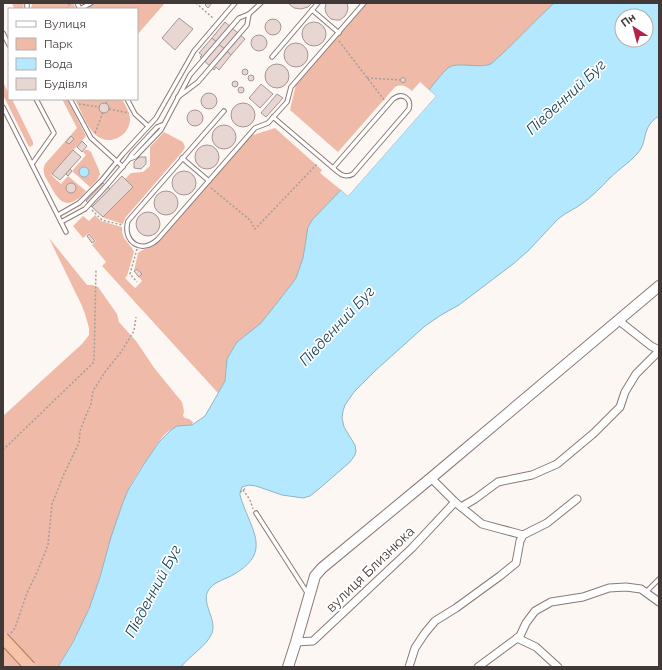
<svg xmlns="http://www.w3.org/2000/svg" width="662" height="670" viewBox="0 0 662 670" font-family="Raleway,sans-serif">
<style>
.green{fill:#efbaa7}
.water{fill:#b3e8ff;stroke:#90b4c3;fill-rule:evenodd}
.pier{fill:#fdf7f4}
.building{fill:#e7d6d1;stroke:#a69692}
.lines{fill:none;stroke-linecap:round;stroke-linejoin:round}
.lane-casing{stroke:#897a75;stroke-width:5.5}
.street-casing{stroke:#897a75;stroke-width:9}
.secondary-casing{stroke:#897a75;stroke-width:12}
.path{stroke:#a49d9b;stroke-width:1.5;stroke-dasharray:2 2;stroke-linecap:butt}
.lane{stroke:#fff;stroke-width:3.5}
.street{stroke:#fff;stroke-width:7}
.secondary{stroke:#fff;stroke-width:10}
.primary-bridge-casing{stroke:#b1795b;stroke-width:13;stroke-linecap:butt}
.primary-bridge{stroke:#f5c3a8;stroke-width:11}
.labels{text-anchor:middle;dominant-baseline:central;stroke-width:3.5;stroke-linejoin:round;paint-order:stroke}
.street-label{font-size:14px;fill:#403937;stroke:#fff}
.water-label{font-size:15px;font-style:italic;fill:#194353;stroke:#fff}
</style>
<rect width="100%" height="100%" fill="#fdf7f4"/>
<g class="green">
<polygon points="8,3 24,3 23,9 15,9 12,4"/>
<polygon points="32,3 73,3 76,9 31,9"/>
<polygon points="81,3 165,3 137,35 137,9 85,9"/>
<path d="M367,3H554L543,14L512,46L491,64L489,65L480,66H454L448,68L429,90L420,82L412,91C406,86 402,84 395,87L338,152L290,110L296,84Z"/>
<polygon points="3,82 9,94 9,99 12,99 33,142 33,145 30,147 28,145 3,95"/>
<path d="M62,99H67L86,136L51,175L61,184L68,176L86,191C83,194 80,198 76,200C63,209 55,195 50,185C46,178 41,172 45,164L77,128Z"/>
<path d="M75,99H122C125,105 130,112 130,119C130,136 110,146 97,136C88,130 80,109 75,99Z"/>
<path d="M275,128L322,170L320,173L341,190L312,220L308,227L303,258L296,278L291,285L269,313L260,324L237,342L234,347L230,353L226,366L225,381L218,393L102,266L106,262L92,245L96,241L89,233L83,238L73,226L83,216L89,221L95,215L101,221L122,227V232L124,238L132,248L134,252L127,276L125,278L135,288L142,281L134,271L138,253C143,248 150,249 155,245L250,136Z"/>
<polygon points="164,132 183,142 185,147 183,151 125,218 123,224 104,218 103,217 133,187 125,179 131,173 143,172 150,166 150,147"/>
<polygon points="85,150 88,150 91,152 99,170 100,174 97,180 90,187 72,171 86,155 83,152"/>
<path d="M49,238L87,285H92L98,287L117,314L119,322L136,341L155,369L182,402L184,411L183,416L185,418L189,419L193,422L192,425C185,426 178,425 172,429C163,434 157,444 152,452C140,469 128,486 122,505C110,539 102,574 89,608C81,628 69,648 58,667H3V416L82,344L89,335V328L85,314L82,306Z"/>
</g>
<g class="water">
<path d="M554,3H659V116C640,128 649,141 637,154C629,163 619,169 611,177C607,180 604,185 600,188C595,193 590,198 584,202C576,209 566,212 558,219L528,251L513,264L459,305L441,315L425,326L376,370L354,392L345,405L343,411L342,418L344,427L355,445L356,451L355,455L350,462L320,488L310,496L303,498L282,495L256,486L249,485L242,487L240,493V495C250,530 275,552 231,576C223,580 212,583 208,591C201,603 217,619 212,633C207,646 189,656 181,667H58L73,642L89,609L100,577L111,537L122,505L128,490L144,464L159,442L171,430L177,426L192,425L205,416L216,397L225,381L227,359L234,347L237,342L260,324L269,313L291,285L296,278L303,258L308,227L312,220L341,190L348,196L436,96L429,90C434,84 442,73 448,68C456,61 479,69 491,64C513,45 532,23 554,3ZM622,16H646V40H622Z"/>
<circle cx="84" cy="172" r="5"/>
</g>
<polygon class="pier" points="429,90 436,96 348,196 341,190 342,189 348,193 433,96 428,91"/>
<g class="building">
<polygon points="207,3 212,3 208,8 205,5"/>
<polygon points="288,3 312,3 308,7 301,9 294,8"/>
<polygon points="326,3 347,3 348,8 347,12 345,16 340,20 336,20 331,19 328,16 326,13 325,9"/>
<polygon points="179,18 193,29 175,50 162,38"/>
<circle cx="273" cy="27" r="8"/>
<polygon points="225,22 245,39 231,55 212,38"/>
<circle cx="314" cy="34" r="12"/>
<circle cx="259" cy="43" r="8"/>
<polygon points="212,38 231,55 219,70 216,67 214,70 200,57 202,55 199,53"/>
<circle cx="296" cy="55" r="12"/>
<circle cx="277" cy="76" r="12"/>
<circle cx="245" cy="72" r="3"/>
<circle cx="251" cy="78" r="3"/>
<circle cx="403" cy="80" r="2.5"/>
<circle cx="235" cy="84" r="3"/>
<polygon points="261,84 273,94 260,108 249,98"/>
<circle cx="241" cy="90" r="3"/>
<circle cx="209" cy="101" r="8"/>
<polygon points="277,94 283,98 266,117 261,113"/>
<circle cx="243" cy="115" r="12"/>
<circle cx="104" cy="108" r="5"/>
<circle cx="195" cy="118" r="8"/>
<circle cx="224" cy="137" r="12"/>
<polygon points="71,136 74,139 69,144 66,142"/>
<polygon points="82,141 87,146 82,152 77,147"/>
<circle cx="207" cy="157" r="12"/>
<polygon points="73,150 81,157 60,180 52,174"/>
<polygon points="139,157 146,157 146,164 141,169 134,168 134,162"/>
<polygon points="70,169 72,171 68,176 66,174"/>
<circle cx="184" cy="183" r="12"/>
<polygon points="122,176 133,187 103,217 92,207"/>
<polygon points="103,183 110,189 92,207 86,201"/>
<circle cx="71" cy="188" r="5"/>
<circle cx="166" cy="203" r="12"/>
<circle cx="148" cy="224" r="12"/>
<polygon points="89,234 95,241 92,243 87,236"/>
<polygon points="137,269 142,274 139,277 134,271"/>
</g>
<g class="lines">
<g class="lane-casing">
<g id="lane">
<polyline points="77,3 80,9"/>
<polyline points="27,9 27,3"/>
<polyline points="80,9 91,3"/>
<polyline points="312,10 339,33"/>
<polyline points="3,33 9,45"/>
<polyline points="272,57 318,3"/>
<polyline points="178,97 198,82 247,25 249,14"/>
<polyline points="70,99 91,138 123,167"/>
<polyline points="127,99 135,114 148,126"/>
<polyline points="3,107 66,232"/>
<path d="M224,111L128,221C122,242 142,255 158,239L255,128L268,123L287,102L291,87L364,3"/>
<path d="M273,117L333,168C339,173 344,179 353,174L409,109C412,98 402,92 393,99L333,168"/>
<polyline points="182,158 209,181"/>
<polyline points="129,159 135,157 161,130 190,75 239,18 249,14 261,3"/>
<polyline points="32,164 54,133 36,99"/>
<polyline points="58,215 79,203 102,180 123,154 156,118 194,51 235,3"/>
<polyline points="61,222 85,209 107,185 129,159 132,154 157,127 162,125"/>
<polyline points="256,513 308,594"/>
<polyline points="646,592 659,579"/>
</g>
</g>
<g class="street-casing">
<g id="street">
<polyline points="618,320 651,346 659,350"/>
<polyline points="431,478 455,502 482,524 523,535"/>
<polyline points="461,507 475,499 498,482 532,475 557,464 594,433 620,407 625,392 636,374 659,351"/>
<polyline points="517,638 536,647 558,667"/>
<polyline points="296,642 313,641 412,548 455,502"/>
<polyline points="409,667 415,648 425,633 435,621 456,608 500,576 516,563 520,541 523,535 547,523 577,499"/>
<polyline points="478,667 520,636 526,623 535,611 551,602 583,597 609,588 626,587 641,589 659,602"/>
</g>
</g>
<g class="secondary-casing">
<polyline id="secondary" points="288,667 296,642 315,576 322,568 431,478 659,286"/>
</g>
<g class="path">
<polyline points="196,3 214,19"/>
<polyline points="67,9 70,3"/>
<polyline points="339,41 385,101"/>
<polyline points="367,78 400,80"/>
<polyline points="79,104 100,107"/>
<polyline points="106,104 108,99"/>
<polyline points="109,109 129,113"/>
<polyline points="95,133 103,112"/>
<polyline points="211,188 250,220 255,229 318,163"/>
<polyline points="92,210 102,220 122,225"/>
<polyline points="137,249 130,274 137,282"/>
<polyline points="3,450 94,362 96,270"/>
<polyline points="243,490 250,500 253,509"/>
<polyline points="240,492 246,488"/>
<polyline points="11,633 15,628 27,593 38,570 48,545 52,504 64,474 79,443 80,431 87,413 91,404 93,391 105,372 121,352 134,331 136,317"/>
</g>
<use href="#lane" class="lane"/>
<use href="#street" class="street"/>
<use href="#secondary" class="secondary"/>
<g class="primary-bridge-casing">
<polyline id="primary-bridge" points="3,638 30,667"/>
</g>
<use href="#primary-bridge" class="primary-bridge"/>
</g>
<g class="labels">
<g class="street-label">
<text transform="translate(370 569) rotate(-44)">вулиця Близнюка</text>
</g>
<g class="water-label">
<text transform="translate(566 97) rotate(-43)">Південний Буг</text>
<text transform="translate(337 326) rotate(-47)">Південний Буг</text>
<text transform="translate(153 591) rotate(-62)">Південний Буг</text>
</g>
</g>
<rect width="662" height="670" fill="none" stroke="#403937" stroke-width="8"/>
<rect x="8" y="8" width="130" height="92" fill="#ffffff" stroke="#b3b0af"/>
<rect x="16" y="21" width="20" height="6" fill="#ffffff" stroke="#b3b0af"/>
<text x="44" y="28" font-size="12" fill="#403937">Вулиця</text>
<rect x="16" y="38" width="20" height="12" fill="#efbaa7" stroke="#b3b0af"/>
<text x="44" y="48" font-size="12" fill="#403937">Парк</text>
<rect x="16" y="58" width="20" height="12" fill="#b3e8ff" stroke="#b3b0af"/>
<text x="44" y="68" font-size="12" fill="#403937">Вода</text>
<rect x="16" y="78" width="20" height="12" fill="#e7d6d1" stroke="#b3b0af"/>
<text x="44" y="88" font-size="12" fill="#403937">Будівля</text>
<g transform="translate(634 28) rotate(324)"><circle r="19" fill="#ffffff" stroke="#b3b0af"/>
<path d="M0-3L7 15L0 10L-7 15Z" fill="#b4234b"/>
<text y="-6" font-size="11" font-weight="bold" text-anchor="middle" fill="#403937">Пн</text>
</g>
</svg>
